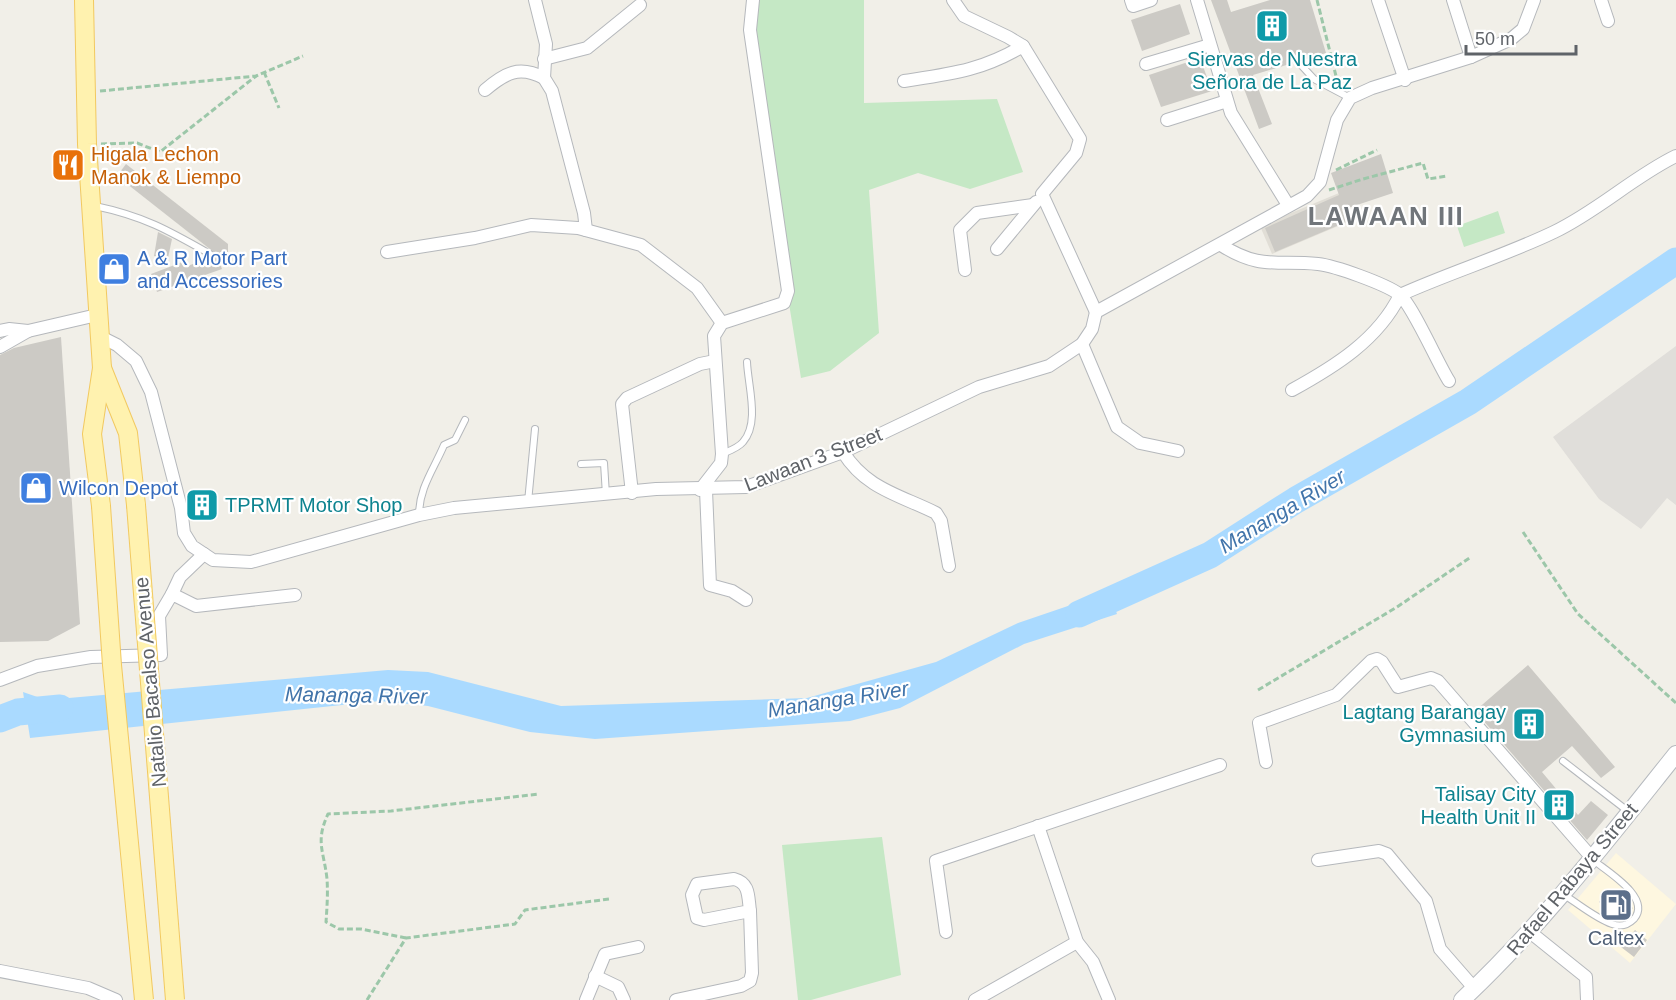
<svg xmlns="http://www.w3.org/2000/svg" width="1676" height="1000" viewBox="0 0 1676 1000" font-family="Helvetica,sans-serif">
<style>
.commercial{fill:#fef7e0}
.industrial{fill:#e0deda}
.education{fill:#e1ded6}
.green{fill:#c5e8c5}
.water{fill:#aadaff}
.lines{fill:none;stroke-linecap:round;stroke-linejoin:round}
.river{stroke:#aadaff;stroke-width:27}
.building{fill:#cccac5}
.service-casing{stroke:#b5b8bc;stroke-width:8}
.minor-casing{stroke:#b5b8bc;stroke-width:14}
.secondary-casing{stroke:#b6babf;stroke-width:18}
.primary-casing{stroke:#f2c960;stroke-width:20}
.path{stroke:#9cc7a9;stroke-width:3;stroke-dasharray:6 3;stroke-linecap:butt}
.service{stroke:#fff;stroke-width:6}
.minor{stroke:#fff;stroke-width:12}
.secondary{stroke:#fff;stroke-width:16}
.primary{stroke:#fff2af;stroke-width:18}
.primary-bridge-casing{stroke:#f2c960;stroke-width:20;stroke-linecap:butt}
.primary-bridge{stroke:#fff2af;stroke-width:18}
.labels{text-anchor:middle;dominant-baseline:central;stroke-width:4.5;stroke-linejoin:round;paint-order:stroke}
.culture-label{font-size:20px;fill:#0d838f;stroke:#fff;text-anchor:end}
.food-label{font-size:20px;fill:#c56008;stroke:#fff;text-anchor:start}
.shop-label{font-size:20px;fill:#366cbe;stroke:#fff;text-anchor:start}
.street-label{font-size:20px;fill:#5f6368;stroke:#fff}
.service-label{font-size:20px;fill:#4e5e75;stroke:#fff}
.water-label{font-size:21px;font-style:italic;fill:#4174aa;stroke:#fff}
.district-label{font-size:26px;font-weight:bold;letter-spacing:1.5px;fill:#70757a;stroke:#fff}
</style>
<rect width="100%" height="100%" fill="#f1efe8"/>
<polygon class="commercial" points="1616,853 1676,904 1630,963 1568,910"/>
<polygon class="industrial" points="1676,346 1676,505 1667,498 1641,529 1599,499 1553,437"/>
<polygon class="education" points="1339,193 1350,221 1272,254 1260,226"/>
<g class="green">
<polygon points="749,0 864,0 864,103 997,99 1023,172 970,189 918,173 869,190 879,333 830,371 801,378 747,43 746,2"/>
<polygon points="1498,211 1505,233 1464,247 1457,226"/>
<polygon points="882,837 901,975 811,1000 798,1000 782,845"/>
</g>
<polygon class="water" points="1109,592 1117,614 1024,644 900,708 850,721 595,739 530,732 428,706 380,701 30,738 23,692 46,700 388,670 428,672 561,706 807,698 936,662 1018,623"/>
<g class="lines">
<g class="river">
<polyline points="1079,614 1210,555 1296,500 1468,402 1676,261"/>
<polyline points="0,719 18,712 60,708"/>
</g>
</g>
<g class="building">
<polygon points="1211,0 1227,0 1231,12 1270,0 1310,0 1326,53 1253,75 1272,124 1259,129"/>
<polygon points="1180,4 1190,34 1142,51 1131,20"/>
<polygon points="1200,58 1212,91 1161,107 1149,75"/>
<polygon points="1381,154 1393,193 1342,210 1346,222 1275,252 1265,228 1339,195 1331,173"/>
<polygon points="126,164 228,244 228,255 220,257 117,176"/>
<polygon points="158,232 172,239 168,258 154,256"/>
<polygon points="217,256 222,269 157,292 151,274 185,261 187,266"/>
<polygon points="61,337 80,624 48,641 0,642 0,355 14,348"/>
<polygon points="210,495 211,513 195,516 193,498"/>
<polygon points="1528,665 1615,767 1601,778 1572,746 1542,772 1578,815 1591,801 1608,815 1587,840 1475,711"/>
<polygon points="1609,889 1633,908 1625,919 1621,920 1599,902"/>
<polygon points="1635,930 1647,940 1634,957 1621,947"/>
</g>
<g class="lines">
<g class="service-casing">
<g id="service">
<polyline points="1301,65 1314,79 1350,98"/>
<path d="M95,206C143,216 168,230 210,254"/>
<path d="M722,454C729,451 738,448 743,442C760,423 748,386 747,362"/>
<polyline points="581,464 604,463 606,495"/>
<polyline points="528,502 535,429"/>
<path d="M419,515C419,488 434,469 444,445L455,440L465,420"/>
<polyline points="1563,761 1629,812"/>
<path d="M1564,895C1579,904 1595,918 1612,924C1620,927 1628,925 1634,919C1652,898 1608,872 1593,860"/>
</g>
</g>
<g class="minor-casing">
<g id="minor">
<polyline points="535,0 546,44 544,78 552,91 584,213 586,230"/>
<polyline points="953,0 964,16 1008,37 1023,46 1080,139 1076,153 1042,194 1096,312"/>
<polyline points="1131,0 1133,6 1151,0"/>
<polyline points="1197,0 1231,113 1288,205"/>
<polyline points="1378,0 1405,80"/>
<polyline points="1453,0 1471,57"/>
<polyline points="1601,0 1608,21"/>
<polyline points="544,59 587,48 640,5"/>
<polyline points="1146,64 1210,45"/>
<path d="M904,81C950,74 981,71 1023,46"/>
<path d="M485,90C505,73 519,65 544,78"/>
<polyline points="1167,120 1227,101"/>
<path d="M1221,245C1260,270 1277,260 1318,264C1336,266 1385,284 1399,294C1412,304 1438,364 1449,381"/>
<polyline points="997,249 1036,202"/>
<polyline points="387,252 475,238 531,225 578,228 641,245 697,288 722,323"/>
<polyline points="965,270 960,230 977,213 1033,205"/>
<polyline points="0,331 9,329 28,331 97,315"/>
<polyline points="99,336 117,345 136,361 151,392 181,508 184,533 192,546 213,560 251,562 419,515 454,508 656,489 746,487 843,452 979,387 1049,366 1082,344 1092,329 1096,312 1307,196 1320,182 1337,120 1350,98 1372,88 1471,57 1511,39 1523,29 1534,0"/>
<polyline points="1082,344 1117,427 1140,443 1178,451"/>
<polyline points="0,347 28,331"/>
<path d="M1292,390C1334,367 1378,340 1400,295C1451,272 1504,256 1554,232C1598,211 1633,177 1676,156"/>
<path d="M843,452C866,489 900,495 936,513L941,521L949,566"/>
<polyline points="700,490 721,463 722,454 714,336 722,323 784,303 788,291 750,30 753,0"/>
<polyline points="706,490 710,585 732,591 746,600"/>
<polyline points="632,493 622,404 627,398 700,364 715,361"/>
<polyline points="172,594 180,577 204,554"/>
<polyline points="0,680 37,666 91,657 161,655 159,616 172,594 196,606 295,595"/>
<polyline points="1266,762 1259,723 1336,695 1371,661 1377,659 1382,662 1398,687 1431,678 1438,681 1593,859"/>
<polyline points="1038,826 1077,942 1093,962 1109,1000"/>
<polyline points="1318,860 1379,851 1387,854 1426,901 1440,949 1474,988"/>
<path d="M734,879C750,883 748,897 750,911L704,920L697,918L692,895L697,884Z"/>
<polyline points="946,932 936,861 1220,765"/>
<polyline points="1530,932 1586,977 1587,1000"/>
<polyline points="0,971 88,988 116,1000"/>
<polyline points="595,976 618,987 624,1000"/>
<polyline points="586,1000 605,954 638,947"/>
<polyline points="676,1000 741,986 750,981 752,973 750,911"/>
<polyline points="975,1000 1077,942"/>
</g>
</g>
<g class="secondary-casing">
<path id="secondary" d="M1462,1000C1542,925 1608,839 1676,754"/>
</g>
<g class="primary-casing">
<g id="primary">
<polyline points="84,0 87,144 102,368 92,434 101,506"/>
<polyline points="102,368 128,433 136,505"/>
</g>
</g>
<g class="path">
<polyline points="1317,0 1337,80"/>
<polyline points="264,72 279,108"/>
<polyline points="100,91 256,76 303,56"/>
<polyline points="101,144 137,143 160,152 256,76"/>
<polyline points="1336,170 1377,150"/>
<polyline points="1329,190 1363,179 1423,163 1428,179 1447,176"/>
<polyline points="1523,532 1578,614 1676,703"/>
<polyline points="1258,690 1397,607 1471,557"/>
<path d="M406,938L361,929H339L326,922C327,908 328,893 327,879C324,851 315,842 328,814L391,811L539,794"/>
<polyline points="367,1000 406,938 515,924 525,910 609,899"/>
</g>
<use href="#service" class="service"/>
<use href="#minor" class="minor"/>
<use href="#secondary" class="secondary"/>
<use href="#primary" class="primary"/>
<g class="primary-bridge-casing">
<g id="primary-bridge">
<polyline points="136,505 175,1000"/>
<polyline points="101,506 112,665 144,1000"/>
</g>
</g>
<use href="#primary-bridge" class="primary-bridge"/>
</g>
<defs>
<g id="building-square" transform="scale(1.725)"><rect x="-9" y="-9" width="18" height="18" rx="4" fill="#0f9aa8" stroke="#fff"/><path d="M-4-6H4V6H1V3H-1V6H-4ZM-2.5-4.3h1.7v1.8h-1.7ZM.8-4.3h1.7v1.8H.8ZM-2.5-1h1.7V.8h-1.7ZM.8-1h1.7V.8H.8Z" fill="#fff"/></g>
<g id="restaurant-square" transform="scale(1.725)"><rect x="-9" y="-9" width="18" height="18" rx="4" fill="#e8710a" stroke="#fff"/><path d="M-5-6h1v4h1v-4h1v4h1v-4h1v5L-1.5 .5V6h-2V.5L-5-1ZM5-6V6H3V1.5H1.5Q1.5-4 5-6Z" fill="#fff"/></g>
<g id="shop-square" transform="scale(1.725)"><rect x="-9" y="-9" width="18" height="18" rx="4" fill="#3f7fe0" stroke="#fff"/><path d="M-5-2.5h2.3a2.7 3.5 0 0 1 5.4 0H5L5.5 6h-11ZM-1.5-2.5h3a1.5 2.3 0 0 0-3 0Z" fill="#fff"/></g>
<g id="fuel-square" transform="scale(1.725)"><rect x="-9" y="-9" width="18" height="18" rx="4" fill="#5c6f8a" stroke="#fff"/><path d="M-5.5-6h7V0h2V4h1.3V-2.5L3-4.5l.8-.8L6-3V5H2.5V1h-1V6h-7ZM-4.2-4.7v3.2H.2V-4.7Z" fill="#fff"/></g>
</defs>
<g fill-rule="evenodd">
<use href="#building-square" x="1272" y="26"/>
<use href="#restaurant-square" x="68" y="165"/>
<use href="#shop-square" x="114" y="269"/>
<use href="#shop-square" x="36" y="488"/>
<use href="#building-square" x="202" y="505"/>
<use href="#building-square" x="1529" y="724"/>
<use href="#building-square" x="1559" y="805"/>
<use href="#fuel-square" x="1616" y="905"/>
</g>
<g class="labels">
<g class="culture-label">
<text x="1272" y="59" text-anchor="middle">Siervas de Nuestra<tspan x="1272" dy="23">Señora de La Paz</tspan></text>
<text x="225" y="505" text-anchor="start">TPRMT Motor Shop</text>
<text x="1506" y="712">Lagtang Barangay<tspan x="1506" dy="23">Gymnasium</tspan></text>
<text x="1536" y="794">Talisay City<tspan x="1536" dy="23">Health Unit II</tspan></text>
</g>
<g class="food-label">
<text x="91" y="154">Higala Lechon<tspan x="91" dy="23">Manok &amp; Liempo</tspan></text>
</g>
<g class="shop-label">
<text x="137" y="258">A &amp; R Motor Part<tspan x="137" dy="23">and Accessories</tspan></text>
<text x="59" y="488">Wilcon Depot</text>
</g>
<g class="street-label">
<text transform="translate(813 459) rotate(-21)">Lawaan 3 Street</text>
<text transform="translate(150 682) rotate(-95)">Natalio Bacalso Avenue</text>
<text transform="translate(1572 879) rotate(-50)">Rafael Rabaya Street</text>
</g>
<g class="service-label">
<text x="1616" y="938">Caltex</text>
</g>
<g class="water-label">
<text transform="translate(1282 511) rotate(-31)">Mananga River</text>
<text transform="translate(356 695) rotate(1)">Mananga River</text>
<text transform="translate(838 699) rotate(-9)">Mananga River</text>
</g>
<g class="district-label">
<text x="1386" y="216">LAWAAN III</text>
</g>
</g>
<path d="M1466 45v9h110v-9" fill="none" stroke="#5f6368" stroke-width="3"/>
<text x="1475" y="45" font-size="18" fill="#5f6368" stroke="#ffffff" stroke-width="4.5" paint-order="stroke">50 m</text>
</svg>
